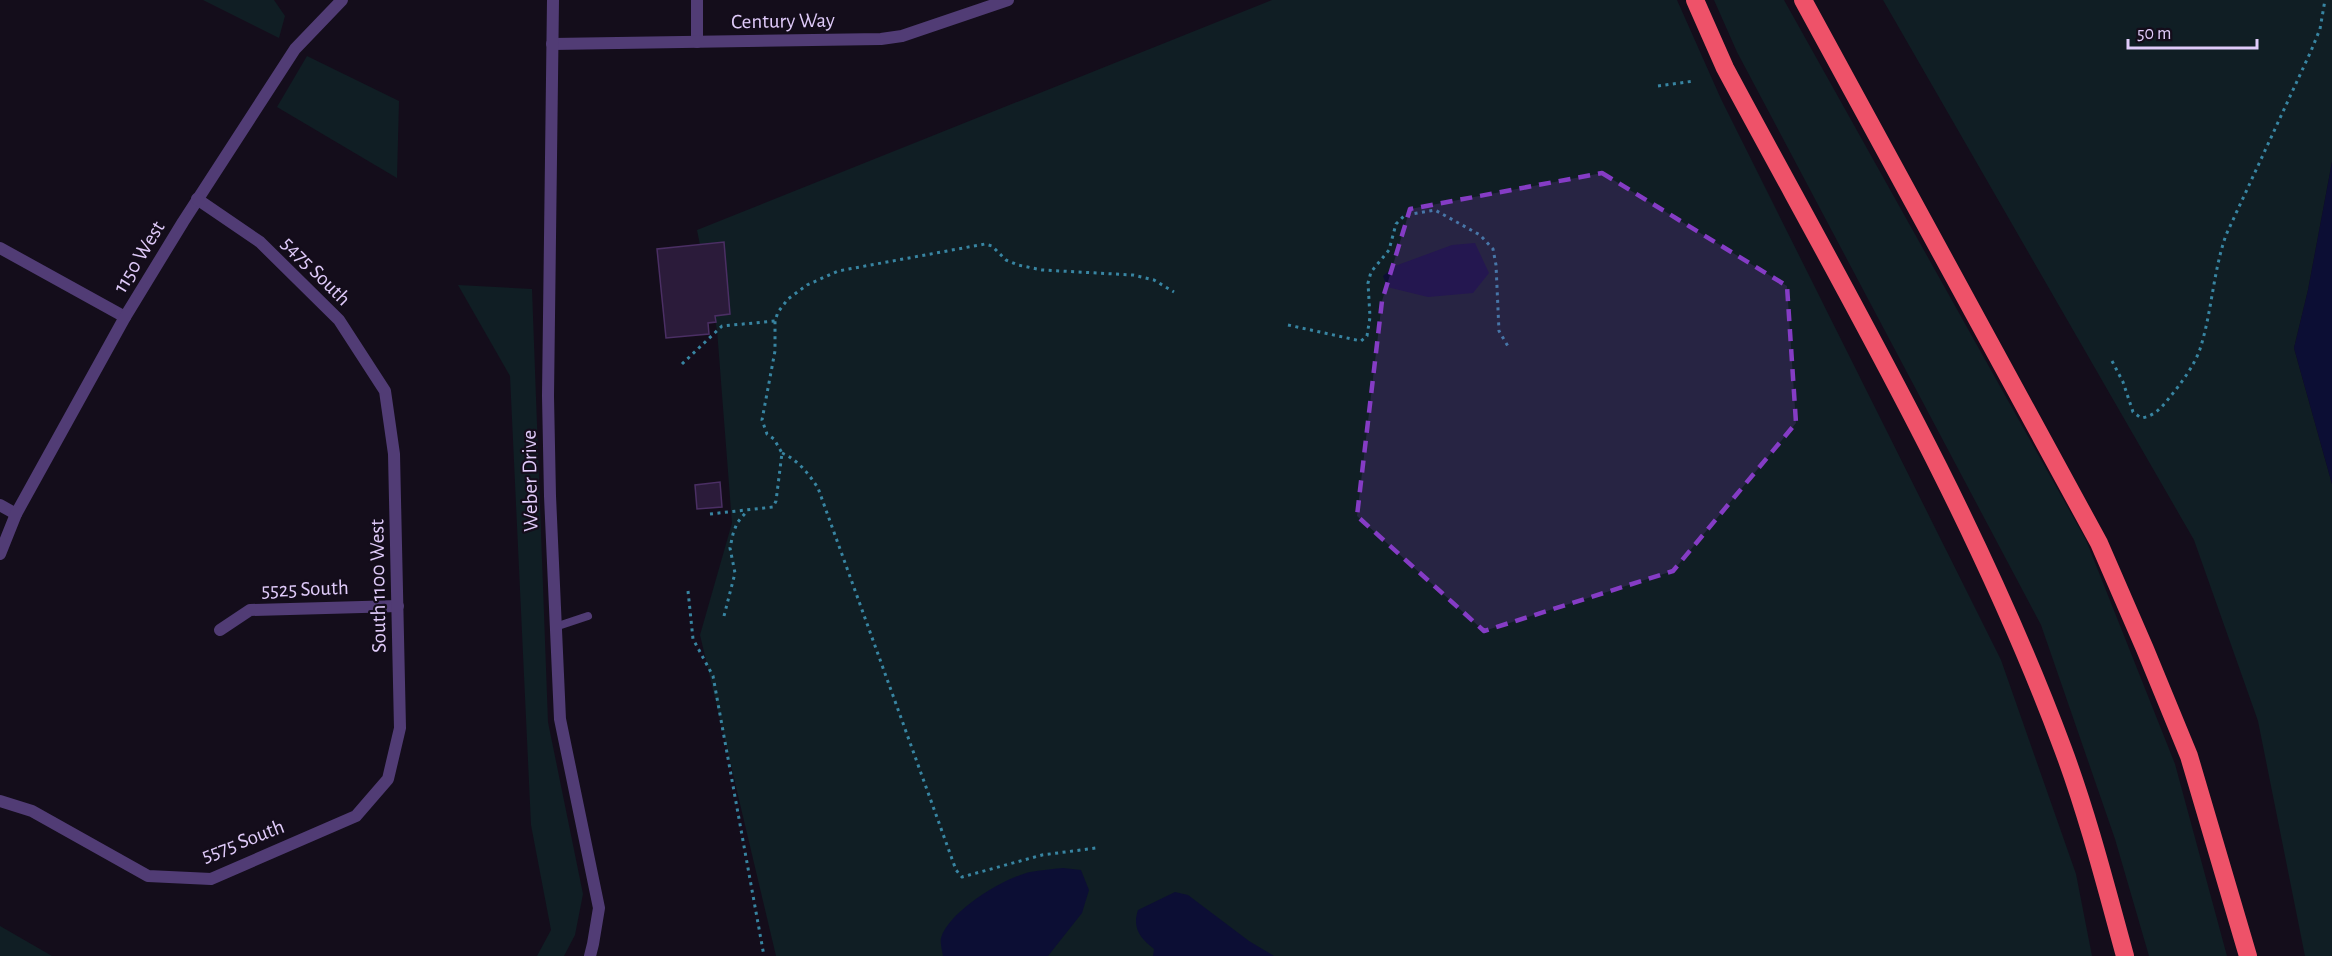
<svg xmlns="http://www.w3.org/2000/svg" width="2332" height="956" viewBox="0 0 2332 956" font-family="'Alegreya Sans',sans-serif">
<style>
.green{fill:#101e24}
.water{fill:#0c0e34}
.building{fill:#2b1b3a;stroke:#4b2f64;stroke-width:1.5}
.lines{fill:none;stroke-linecap:round;stroke-linejoin:round}
.path{stroke:#3885a2;stroke-width:3;stroke-dasharray:3 4.5;stroke-linecap:butt}
.service{stroke:#513c75;stroke-width:8}
.minor{stroke:#513c75;stroke-width:12}
.tertiary{stroke:#513c75;stroke-width:12}
.motorway{stroke:#ee5269;stroke-width:18}
.marked{fill:#853cc5;fill-opacity:0.2;stroke:#853cc5;stroke-width:4.5;stroke-dasharray:12 8;stroke-linejoin:round}
.labels{text-anchor:middle;dominant-baseline:central;stroke-width:4.5;stroke-linejoin:round;paint-order:stroke}
.street-label{font-size:21px;fill:#e0cbfa;stroke:#140d1b}
</style>
<rect width="100%" height="100%" fill="#140d1b"/>
<g class="green">
<polygon points="203,0 274,0 285,16 279,38"/>
<polygon points="1272,0 1677,0 1721,99 2001,660 2076,874 2092,956 776,956 700,635 732,523 717,330 697,230"/>
<polygon points="1714,0 1784,0 2086,540 2175,764 2227,956 2149,956 2115,839 2041,625 1737,52"/>
<polygon points="1883,0 2332,0 2332,162 2308,290 2294,348 2332,484 2332,956 2305,956 2258,721 2194,540"/>
<polygon points="307,56 399,101 397,178 277,107"/>
<polygon points="458,285 532,289 548,722 583,894 575,935 564,956 537,956 551,930 531,825 510,376"/>
<polygon points="0,926 52,956 0,956"/>
</g>
<g class="water">
<polygon points="2332,162 2332,484 2294,348 2308,290"/>
<polygon points="1475,243 1489,273 1473,293 1428,297 1387,287 1383,276 1395,266 1452,245"/>
<path d="M1063,868L1081,870L1089,890L1082,913L1048,956H943C942,950 940,943 941,938C949,911 1004,878 1030,872C1041,870 1052,869 1063,868Z"/>
<path d="M1175,892L1188,895L1249,941L1274,956H1153L1154,949C1140,938 1132,928 1138,910Z"/>
</g>
<g class="building">
<polygon points="724,242 730,314 715,316 716,322 708,323 709,334 666,338 657,249"/>
<polygon points="720,482 722,507 697,509 695,485"/>
</g>
<g class="lines">
<g class="path">
<polyline points="1658,86 1694,81"/>
<polyline points="1288,325 1361,341 1367,336 1370,317 1368,283 1371,272 1389,250 1396,224 1405,215 1435,210 1480,235 1493,249 1496,265 1499,331 1509,348"/>
<path d="M2112,361L2123,382L2133,412L2141,418C2155,416 2162,407 2170,397C2182,382 2194,366 2200,349C2212,312 2213,272 2226,235L2311,51L2320,29L2325,0"/>
<polyline points="682,364 722,326 775,321"/>
<path d="M782,453C798,460 809,474 818,488L956,870L962,877L1042,855L1096,848"/>
<polyline points="710,514 773,507 776,501 782,453 774,439 767,434 762,420 775,351 775,321 778,312 788,299 807,285 838,271 985,244 992,246 1006,260 1018,265 1042,270 1133,275 1154,280 1174,292"/>
<polyline points="688,591 693,639 713,676 764,956"/>
<polyline points="724,616 735,573 730,548 733,534 737,523 747,511"/>
</g>
<polyline class="service" points="555,627 588,616"/>
<g class="minor">
<polyline points="697,42 697,0"/>
<polyline points="552,44 881,39 902,36 1008,0"/>
<polyline points="0,248 125,317"/>
<polyline points="0,505 16,514"/>
<polyline points="0,554 16,514 125,317 183,222 295,49 342,0"/>
<polyline points="220,630 250,610 398,606"/>
<polyline points="0,801 32,811 148,876 211,879 356,816 388,779 400,728 394,454 385,391 339,320 260,242 197,199"/>
</g>
<polyline class="tertiary" points="553,0 548,396 550,496 560,719 599,908 593,944 590,956"/>
<g class="motorway">
<path d="M1695,0L1725,68C1844,290 1975,512 2063,749C2088,816 2106,887 2125,956"/>
<polyline points="1803,0 2099,543 2145,649 2189,756 2248,956"/>
</g>
</g>
<path class="marked" d="M1602,173L1787,286L1796,423L1673,571L1484,631L1357,516L1382,301L1410,209Z"/>
<g class="labels">
<g class="street-label">
<text transform="translate(783 21) rotate(-1)">Century Way</text>
<text transform="translate(139 257) rotate(-59)">1150 West</text>
<text transform="translate(316 271) rotate(45)">5475 South</text>
<text transform="translate(530 481) rotate(-91)">Weber Drive</text>
<text transform="translate(378 586) rotate(-91)">South 1100 West</text>
<text transform="translate(305 589) rotate(-2)">5525 South</text>
<text transform="translate(243 841) rotate(-21)">5575 South</text>
</g>
</g>
<path d="M2128 39v9h129v-9" fill="none" stroke="#e0cbfa" stroke-width="3"/>
<text x="2137" y="39" font-size="18" fill="#e0cbfa" stroke="#140d1b" stroke-width="4.5" paint-order="stroke">50 m</text>
</svg>
